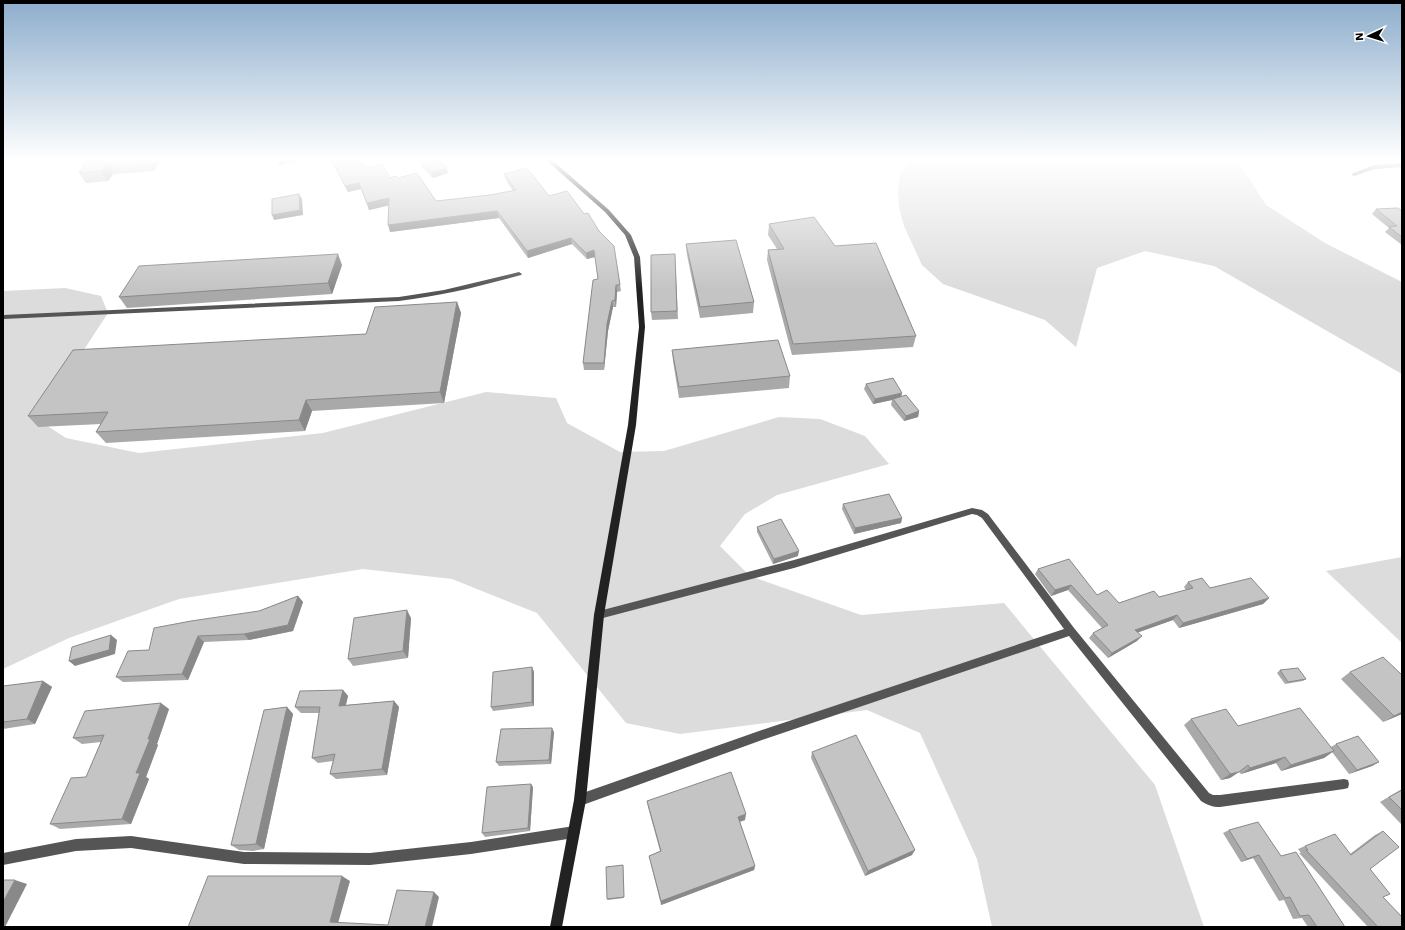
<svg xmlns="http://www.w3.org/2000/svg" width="1405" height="930" viewBox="0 0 1405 930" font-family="'Work Sans',sans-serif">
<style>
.green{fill:#dcdcdc}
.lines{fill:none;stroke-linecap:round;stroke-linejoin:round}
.lane{fill:#555;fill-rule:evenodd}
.street{fill:#555;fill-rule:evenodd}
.secondary{fill:#222;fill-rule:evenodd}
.wall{fill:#a9a9a9}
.shaded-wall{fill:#898989}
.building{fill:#c4c4c4;stroke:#898989}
</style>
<rect width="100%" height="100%" fill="#fff"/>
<g class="green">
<polygon points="911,160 1237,160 1266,205 1325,243 1402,282 1402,374 1214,266 1145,251 1097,268 1076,347 1045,320 943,284 922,265 904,226 899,207 898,191 900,174"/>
<polygon points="65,288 101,296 108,313 55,394 43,423 66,438 139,453 323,433 486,392 556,398 567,423 620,452 664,451 779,417 820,419 865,436 889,464 777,495 745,514 720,546 750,576 861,615 1004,603 1155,785 1204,927 992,927 977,859 920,733 867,710 680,734 626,723 537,613 452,579 363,569 179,599 69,638 3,669 3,291"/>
<polygon points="1402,557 1402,643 1326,571"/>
</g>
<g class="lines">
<path class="lane" d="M519,272L522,274L521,275C481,286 441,296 399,301L3,319V315L399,297L444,290Z"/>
<g class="street">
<polygon points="1402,163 1402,167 1375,169 1354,176 1351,174 1374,165"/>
<path d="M972,508L982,510L988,514L1074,628L1209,793L1213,795H1220L1344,779L1348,780L1349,784L1348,788L1344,789L1220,807C1212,807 1208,805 1201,801L1069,636L765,739L580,806L576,804L574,800L576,796L580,794L765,729L1064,629L982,518L977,515L972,514L794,568L599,619L596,618L594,615L596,612L599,611L794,560Z"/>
<polygon points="574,826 578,828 580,832 578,836 574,838 471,854 370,865 244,864 131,848 76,851 3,865 3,853 76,839 131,836 244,852 370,853 471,842"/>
</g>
<polygon class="secondary" points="546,160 552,160 609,210 631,235 640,257 645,327 636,425 604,615 586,800 562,927 550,927 574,800 594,615 628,425 639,327 634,257 625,235 605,212"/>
</g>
<g class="wall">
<polygon points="86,160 161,160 154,171 113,174 108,181 86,183 79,173 83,168 82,166"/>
<polygon points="329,160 361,160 367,168 390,178 398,178 436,201 490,195 513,191 506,180 504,174 527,168 620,285 621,291 617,292 616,307 613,307 608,331 604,370 584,370 583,363 598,279 595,257 587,259 572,244 528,258 499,218 390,232 389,205 369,210 361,189 348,192 337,170"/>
<polygon points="420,161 448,173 433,178 422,167"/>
<polygon points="1376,209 1402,211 1402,245 1385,232 1389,228 1372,214"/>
<polygon points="769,224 835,246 916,336 913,347 792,355 767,260 768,250 777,249 768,235"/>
<polygon points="686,244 754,302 753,313 700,318 687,255"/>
<polygon points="675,254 678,319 652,320 651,312"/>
<polygon points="342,265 332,294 127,308 119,297"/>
<polygon points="457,302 461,313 444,403 312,411 305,431 106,443 96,432 101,424 38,427 28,416 366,334"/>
<polygon points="672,350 790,376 789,388 679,398 673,361"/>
<polygon points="866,384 901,397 919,411 918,417 904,421 891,405 892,400 873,404 864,389"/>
<polygon points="843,504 902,518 901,523 854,534 842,509"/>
<polygon points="757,527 798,556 773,564 757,532"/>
<polygon points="1038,569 1097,595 1119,603 1159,597 1186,590 1184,587 1188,582 1210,588 1269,598 1263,604 1179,628 1173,620 1138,632 1137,641 1108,658 1089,638 1093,633 1102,628 1068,590 1051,596 1035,574"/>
<polygon points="298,596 303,602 293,631 249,640 204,642 188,680 123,682 116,677 149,650 259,611"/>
<polygon points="411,618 408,658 353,666 348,659"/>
<polygon points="532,667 534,672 534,706 493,711 491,707"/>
<polygon points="1280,670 1306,679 1303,681 1285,684 1277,673"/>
<polygon points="1350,672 1402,714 1383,722 1341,679"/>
<polygon points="43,681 52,687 35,724 3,729 3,686"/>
<polygon points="343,690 348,696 346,705 394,701 399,707 387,775 336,779 330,774 333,761 318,763 312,758 319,713 301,713 295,707"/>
<polygon points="287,707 293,714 264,849 253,851 239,850 231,845"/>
<polygon points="169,709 157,744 158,745 146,777 149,779 131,824 60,829 50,824 86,777 101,742 82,744 73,738"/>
<polygon points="1191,719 1238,726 1331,747 1336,744 1379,762 1372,766 1349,774 1332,752 1324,758 1281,771 1276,763 1241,774 1239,772 1230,778 1221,780 1184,725"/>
<polygon points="554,732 551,764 499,766 496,762"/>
<polygon points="812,752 912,855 865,876 811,758"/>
<polygon points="533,787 530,831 485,837 482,833"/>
<polygon points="1402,789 1402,825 1380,802"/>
<polygon points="647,801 745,820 740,822 755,866 754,870 661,905 649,856 660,851 648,807"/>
<polygon points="1229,830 1281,856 1345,927 1308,927 1302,918 1293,919 1284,900 1279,901 1253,858 1241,862 1223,833"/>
<polygon points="1383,831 1370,869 1383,897 1402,927 1368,927 1299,853 1301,853 1298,849 1305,846 1350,854 1375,835"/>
<polygon points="623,867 624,898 608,900 607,899"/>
</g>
<g class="shaded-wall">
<polygon points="149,160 161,160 154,171 148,161"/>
<polygon points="277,160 299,160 299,161 279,166"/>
<polygon points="107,164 113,174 108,181 102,171"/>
<polygon points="447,168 448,173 433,178 431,172"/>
<polygon points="359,183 361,189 348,192 345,186"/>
<polygon points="299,194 302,199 303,215 274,220 272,215"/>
<polygon points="389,198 391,205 369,210 367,203"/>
<polygon points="497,211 499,218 390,232 388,225"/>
<polygon points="571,238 572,244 528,258 527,251"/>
<polygon points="594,250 595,257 587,259 586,253"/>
<polygon points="338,254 342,265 332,294 328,283"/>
<polygon points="616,285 617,292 616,307 615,300"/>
<polygon points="612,301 613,307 608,331 604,370 604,363 607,324"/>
<polygon points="457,302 461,313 444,403 440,392"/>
<polygon points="902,393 901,399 893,399 892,400 873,404 875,399"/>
<polygon points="306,400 312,411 305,431 299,420"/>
<polygon points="919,411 918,417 904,421 906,416"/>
<polygon points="902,518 901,523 854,534 855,528"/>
<polygon points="799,551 798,556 773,564 774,559"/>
<polygon points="1071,585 1068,590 1051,596 1055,590"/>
<polygon points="298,596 303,602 293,631 249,640 244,634"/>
<polygon points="1269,598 1263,604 1179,628 1183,623"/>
<polygon points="407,610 411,618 408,658 403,651"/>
<polygon points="1177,615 1173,620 1131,635 1135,630"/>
<polygon points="111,635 117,640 115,654 75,666 69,661"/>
<polygon points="198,636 204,642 188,680 182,674"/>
<polygon points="1142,636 1137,641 1108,658 1112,653"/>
<polygon points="532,667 534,672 534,706 532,702"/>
<polygon points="43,681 52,687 35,724 27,719"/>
<polygon points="343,690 348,696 344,712 339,706"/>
<polygon points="394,701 399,707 387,775 382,769"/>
<polygon points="161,703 169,709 157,744 158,745 146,777 149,779 131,824 122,819 136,773"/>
<polygon points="287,707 293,714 264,849 256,844"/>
<polygon points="1402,712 1402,714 1383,722 1394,716"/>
<polygon points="552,728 554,732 551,764 549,760"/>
<polygon points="1334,751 1324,758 1281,771 1291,765"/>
<polygon points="1285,757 1276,763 1241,774 1250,768"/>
<polygon points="1379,762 1372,766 1349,774 1357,770"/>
<polygon points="1239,772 1230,778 1221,780 1230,774"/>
<polygon points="531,784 533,787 530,831 528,828"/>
<polygon points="746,814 745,820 738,822 738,817"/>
<polygon points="915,850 912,855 865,876 868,871"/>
<polygon points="1259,855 1253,858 1241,862 1247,859"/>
<polygon points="755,866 754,870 661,905 661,901"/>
<polygon points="342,876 350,881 337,927 330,922"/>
<polygon points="15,880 27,884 5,927 3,927 3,902"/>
<polygon points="434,892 439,897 432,927 425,927"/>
</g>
<g class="building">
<polygon points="86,160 149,160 148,161 107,164 102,171 79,173 84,166 82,166"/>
<polygon points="332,160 361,160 367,168 382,164 390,178 396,176 398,178 417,173 436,201 490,195 516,190 504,174 527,168 549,196 567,191 584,214 588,213 599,231 614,246 620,285 616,285 615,300 612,301 607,324 604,363 583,363 593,280 598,279 594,250 586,253 571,238 527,251 497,211 388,225 389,198 367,203 359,183 345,186"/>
<polygon points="425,160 439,160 447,168 431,172 420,161"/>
<polygon points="299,194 300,210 272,215 272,199"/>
<polygon points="1398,208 1402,211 1402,237 1389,227 1397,226 1376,209"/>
<polygon points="814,217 835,246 876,243 916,336 793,344 768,250 784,249 769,224"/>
<polygon points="736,240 754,302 700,307 686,244"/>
<polygon points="338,254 328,283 119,297 139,266"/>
<polygon points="675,254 677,311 651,312 651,255"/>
<polygon points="457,302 440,392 306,400 299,420 96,432 108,412 28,416 73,350 366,334 375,307"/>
<polygon points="778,340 790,376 679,387 672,350"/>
<polygon points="893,378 902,393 875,399 866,384"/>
<polygon points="906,395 919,411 906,416 893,399"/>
<polygon points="889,494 902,518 855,528 843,504"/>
<polygon points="781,519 799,551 774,559 757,527"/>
<polygon points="1069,559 1097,595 1107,590 1119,603 1154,591 1159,597 1193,588 1188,582 1202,578 1210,588 1251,578 1269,598 1183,623 1177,615 1135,630 1142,636 1112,653 1093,633 1108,625 1071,585 1055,590 1038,569"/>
<polygon points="298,596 288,625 244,634 198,636 182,674 116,677 128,651 149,650 154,628 191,621 259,611"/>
<polygon points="407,610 403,651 348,659 354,618"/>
<polygon points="111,635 109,650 69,661 72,647"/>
<polygon points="1383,657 1402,675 1402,712 1394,716 1350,672"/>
<polygon points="532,667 532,702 491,707 493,672"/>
<polygon points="1298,668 1306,679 1288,682 1280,670"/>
<polygon points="43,681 27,719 3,722 3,686"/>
<polygon points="343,690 339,706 394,701 382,769 330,774 335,754 312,758 320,707 295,707 300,691"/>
<polygon points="161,703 148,739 150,739 136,773 140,773 122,819 50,824 71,778 86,777 104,735 73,738 85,711"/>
<polygon points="287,707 256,844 245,845 231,845 264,710"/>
<polygon points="1300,708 1334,751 1291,765 1285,757 1250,768 1248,765 1239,772 1230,774 1191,719 1226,709 1238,726"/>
<polygon points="552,728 549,760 496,762 501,729"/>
<polygon points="856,735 915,850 868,871 812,752"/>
<polygon points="1358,736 1379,762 1357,770 1336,744"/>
<polygon points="731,772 746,814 738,817 755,866 661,901 649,856 661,851 647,801"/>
<polygon points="531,784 528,828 482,833 487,787"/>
<polygon points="1402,790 1402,810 1389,797"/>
<polygon points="1258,822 1281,856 1296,852 1345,927 1317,927 1309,915 1300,916 1290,897 1285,898 1259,855 1247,859 1229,830"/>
<polygon points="1383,831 1399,847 1370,869 1390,894 1383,897 1402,917 1402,927 1378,927 1306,850 1308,850 1305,846 1335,834 1351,855"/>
<polygon points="623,865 624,897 607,899 606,867"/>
<polygon points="208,876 342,876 330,922 388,925 397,890 434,892 425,927 188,927"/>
<polygon points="3,880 15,880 3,902"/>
</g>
<linearGradient id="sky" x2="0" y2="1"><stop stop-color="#8cadcc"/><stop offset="0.55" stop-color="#fff"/><stop offset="1" stop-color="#fff" stop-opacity="0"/></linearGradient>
<rect width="1405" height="290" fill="url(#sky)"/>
<rect width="1405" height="930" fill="none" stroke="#000000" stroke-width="8"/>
<g transform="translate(1369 36) rotate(266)" stroke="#ffffff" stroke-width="3" paint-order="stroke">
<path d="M0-3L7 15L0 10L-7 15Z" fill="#000000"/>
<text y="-6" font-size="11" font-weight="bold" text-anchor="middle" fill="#000000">N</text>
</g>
</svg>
